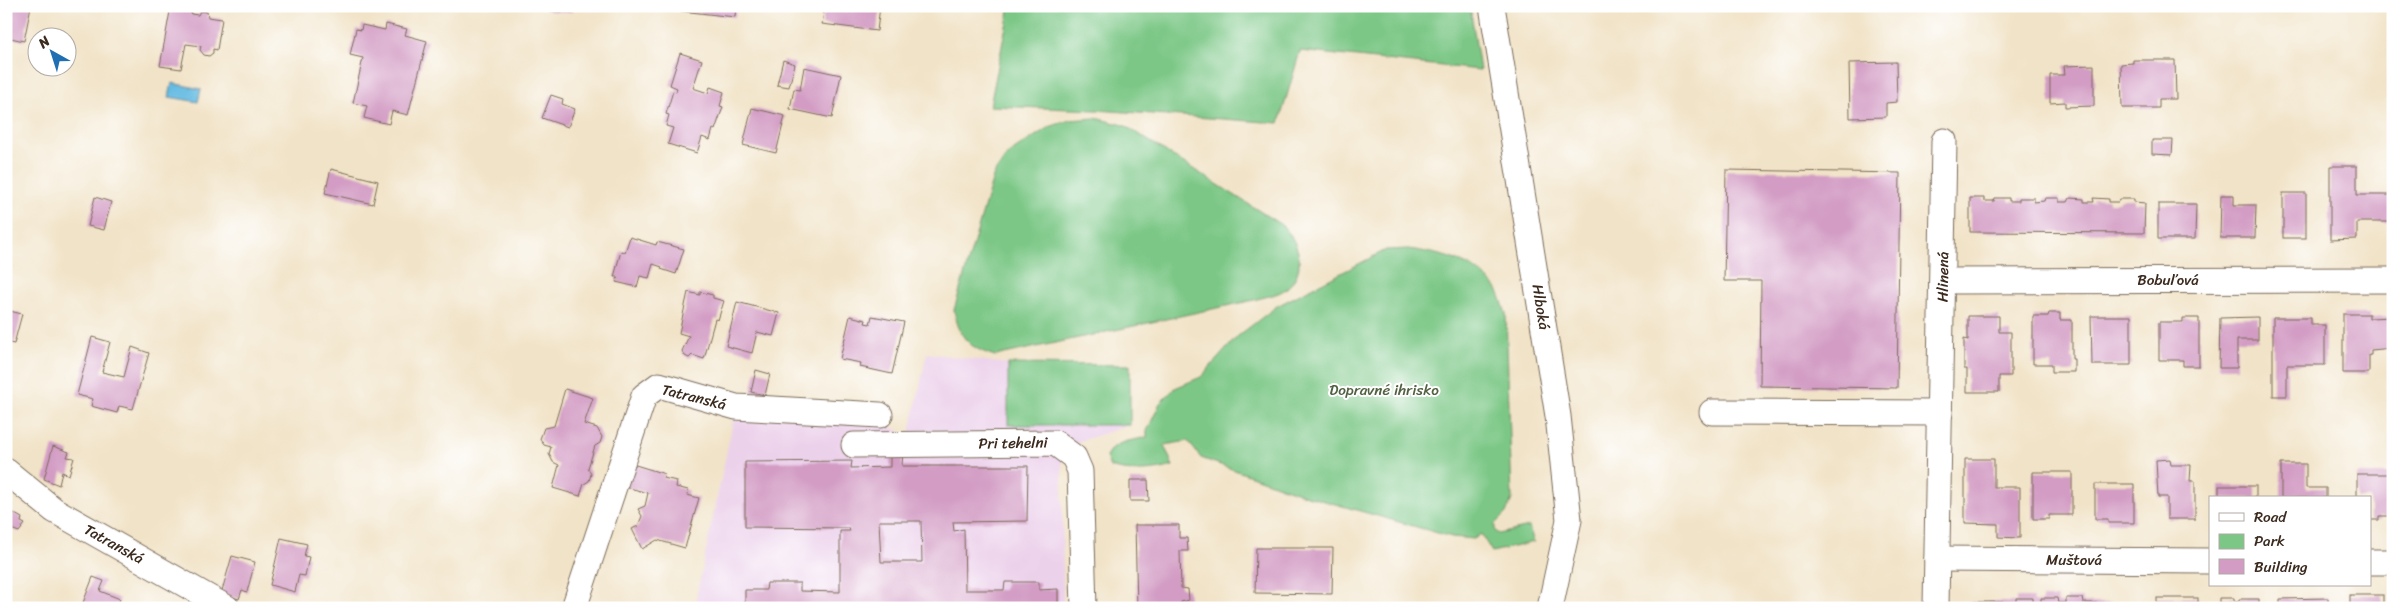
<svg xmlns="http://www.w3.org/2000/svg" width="2399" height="614" viewBox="0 0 2399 614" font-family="Sriracha,sans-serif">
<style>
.built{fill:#ecd1eb}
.green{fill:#7cc786;stroke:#5c7852}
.water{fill:#65bbe2;stroke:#507280}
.building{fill:#d39cc4;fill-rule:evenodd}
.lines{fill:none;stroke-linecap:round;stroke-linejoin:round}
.street-casing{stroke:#7b6b59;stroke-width:27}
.street{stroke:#fff;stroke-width:25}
.labels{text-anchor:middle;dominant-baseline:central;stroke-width:4;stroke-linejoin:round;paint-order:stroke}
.street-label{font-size:15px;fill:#3b2a1e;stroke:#fff}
.park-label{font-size:15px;fill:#526142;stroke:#fff}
</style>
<rect width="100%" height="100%" fill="#fff"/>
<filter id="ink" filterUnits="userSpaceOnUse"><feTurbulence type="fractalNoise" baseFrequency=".02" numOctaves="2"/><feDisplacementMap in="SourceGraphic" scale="10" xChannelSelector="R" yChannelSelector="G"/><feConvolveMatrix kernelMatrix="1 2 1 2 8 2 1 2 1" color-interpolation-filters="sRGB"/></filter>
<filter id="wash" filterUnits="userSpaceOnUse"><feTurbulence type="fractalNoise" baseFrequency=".0096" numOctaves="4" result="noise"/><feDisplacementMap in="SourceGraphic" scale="20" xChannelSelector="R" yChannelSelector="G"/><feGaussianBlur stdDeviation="1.12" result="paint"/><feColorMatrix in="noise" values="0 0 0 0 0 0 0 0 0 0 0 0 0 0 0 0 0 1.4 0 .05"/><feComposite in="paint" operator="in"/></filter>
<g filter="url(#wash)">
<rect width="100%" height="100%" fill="#f1e3c7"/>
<polygon class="built" points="927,353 1008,364 1130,365 1130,425 1062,447 1063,608 694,608 735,412 883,422 909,437"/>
<g class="green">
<polygon points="1010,6 1470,6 1480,70 1300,51 1279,123 1097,110 990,106"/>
<path d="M1095,118L1124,125L1283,226C1300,244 1307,270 1287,288C1279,295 1263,297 1254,300L995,356C967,347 960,338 954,310L994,174L1008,154L1049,127L1070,120Z"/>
<path d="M1409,249C1441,254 1475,261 1496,288C1501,295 1503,306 1506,314L1512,499L1506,513L1495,524V531L1499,534L1529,527L1534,542L1492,552L1481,534L1474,539L1452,537L1307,496L1201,458L1188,441L1164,445L1173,466C1154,472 1129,473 1110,467L1106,457C1112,441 1132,441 1147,437V431L1160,403L1175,388L1201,377L1238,336L1277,306L1386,250Z"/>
<polygon points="1008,364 1130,365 1130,425 1008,425"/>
</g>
<polygon class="water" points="172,83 201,89 198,102 169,97"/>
<g id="blocks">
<g class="building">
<polygon points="11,6 31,6 24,41 6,37"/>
<polygon points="171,6 192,9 191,14 198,15 200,11 207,12 208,17 222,19 217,50 213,49 213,53 209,56 204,55 200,50 201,46 186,44 181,69 160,66"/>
<polygon points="549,6 572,6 572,12 549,11"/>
<polygon points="682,6 736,6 735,17 681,11"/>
<polygon points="825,6 880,6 877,31 822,24"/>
<polygon points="386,24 407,29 405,35 427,41 408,115 392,111 389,124 364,118 367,106 353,103 363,58 350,55 356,29 361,30 362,25 385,30"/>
<polygon points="680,53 702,60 693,88 708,93 710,87 724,92 720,106 723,107 715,130 713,129 710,140 702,137 697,153 668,144 673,128 666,126 669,115 666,114 673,91 676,92 677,88 670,85"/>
<polygon points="783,60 795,64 789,87 777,85"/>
<polygon points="2133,60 2175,60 2176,99 2159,99 2159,108 2122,108 2121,64 2133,63"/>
<polygon points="1896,62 1897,102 1886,103 1886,117 1850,118 1849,63"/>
<polygon points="2094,65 2094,106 2065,107 2065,102 2050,103 2050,75 2065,75 2064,66"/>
<polygon points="804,67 841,75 832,118 790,109 794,89 800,90"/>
<polygon points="551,95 563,99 562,104 575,109 568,127 542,118"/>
<polygon points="752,108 785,116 776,153 743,145"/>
<polygon points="2152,140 2173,140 2172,155 2152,154"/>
<polygon points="2330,166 2357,166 2357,195 2393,195 2393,222 2357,222 2357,239 2330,240"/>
<polygon points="331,169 378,181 373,204 325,193"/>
<polygon points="1726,170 1900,173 1897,388 1760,386 1761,281 1724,281"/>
<rect x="2283" y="193" width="23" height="45"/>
<polygon points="2221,195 2234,195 2234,205 2256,205 2255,238 2220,238"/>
<polygon points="95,197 111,202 104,230 88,226"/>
<polygon points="1970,198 1984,198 1984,201 1994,201 1995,198 2009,198 2009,201 2019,201 2019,198 2034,198 2034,202 2044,201 2045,198 2059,198 2059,202 2068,202 2070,198 2084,199 2084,202 2094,202 2093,198 2109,199 2109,202 2118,202 2120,199 2134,199 2134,202 2145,203 2144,233 1970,232"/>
<polygon points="2158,204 2196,204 2195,239 2158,239"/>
<polygon points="630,237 656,245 657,242 684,249 676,274 661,269 662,267 653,264 649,278 640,276 637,287 616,282 618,277 614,277 621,251 625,252"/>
<polygon points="688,292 700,295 700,292 713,295 713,298 724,301 718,320 715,319 704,359 692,355 689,358 685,356 682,351 689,336 679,333"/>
<polygon points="737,302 779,313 773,336 757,332 752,353 726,346"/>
<polygon points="6,310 22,314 14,344 6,342"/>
<polygon points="2049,313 2060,313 2060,320 2072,320 2072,359 2074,359 2074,372 2052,372 2052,364 2033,364 2033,316 2048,316"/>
<polygon points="2343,314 2369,314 2369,318 2393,317 2393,348 2371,350 2371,355 2369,355 2369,373 2343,373"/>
<polygon points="850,316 866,320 865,323 870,324 872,316 904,322 892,374 860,367 861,363 840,359"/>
<polygon points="1968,316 1999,316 1999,332 2011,332 2011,376 1999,376 1999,392 1967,392 1967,369 1964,369 1964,339 1968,340"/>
<polygon points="2091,316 2131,316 2131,365 2092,365"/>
<polygon points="2258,317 2258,340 2237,340 2237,368 2219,368 2220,318"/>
<polygon points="2183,318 2199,318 2199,366 2183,366 2183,360 2159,360 2159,322 2183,322"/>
<polygon points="2273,318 2311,318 2311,325 2325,325 2325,365 2287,365 2287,396 2273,396"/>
<polygon points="92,337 110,342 102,372 124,377 132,347 149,353 133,409 119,406 117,413 91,406 93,399 77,395"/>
<polygon points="756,370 770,374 765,395 751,392"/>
<polygon points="565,389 593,398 584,424 597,428 602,437 600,443 595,446 588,468 591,474 589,481 584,484 580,496 553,488 559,465 553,462 549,454 551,447 544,445 540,439 544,428 554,426"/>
<polygon points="53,446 69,452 67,457 74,458 69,475 62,472 59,485 44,479"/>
<path d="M890,451H903L902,466H1028L1027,521L953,522L954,531L964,529L965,590H1004L1005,582H1039V590L1058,589V608H745V590H766L767,583H800V591L840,592V531H850L849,528L745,527V462L852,461L851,468L890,467ZM879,521H921L922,562H881Z"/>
<polygon points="1965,459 1994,459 1994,487 2020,487 2020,538 1998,537 1998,524 1965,523"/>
<polygon points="2170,459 2171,465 2191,465 2190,481 2195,481 2195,519 2167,519 2167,497 2158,497 2156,460"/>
<polygon points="629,463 665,474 663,478 677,481 676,487 688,490 687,495 699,498 685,548 657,540 642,549 632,529 638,526 642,516 638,509 645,506 648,493 622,486"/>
<polygon points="2281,464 2306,464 2306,488 2326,488 2326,498 2281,498"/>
<polygon points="2033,472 2072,472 2072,515 2049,515 2049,519 2033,519"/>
<polygon points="2357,474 2393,474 2393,516 2379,516 2379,520 2370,520 2370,498 2357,498"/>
<polygon points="1130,480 1148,480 1149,501 1130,501"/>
<polygon points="2095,484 2134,484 2134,523 2108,523 2108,519 2095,519"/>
<rect x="2219" y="486" width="37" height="12"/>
<polygon points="6,509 22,518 21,522 25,524 19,532 6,527"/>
<polygon points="1135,525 1179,525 1179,538 1187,538 1188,551 1180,551 1181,588 1188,589 1189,600 1181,602 1182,608 1137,608"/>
<polygon points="281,538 307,544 304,556 309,557 305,576 299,575 295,592 270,585"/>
<polygon points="1256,548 1333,548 1332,594 1255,593"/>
<polygon points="232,556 255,562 247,592 242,590 239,599 221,594"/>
<polygon points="93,577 104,581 100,591 120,599 116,608 81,608"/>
<rect x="2350" y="595" width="33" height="13"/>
<polygon points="2016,598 2033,598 2033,602 2041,603 2041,598 2057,598 2058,603 2066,603 2066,598 2082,598 2083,603 2141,603 2141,608 1967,608 1967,602 2016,602"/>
<rect x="2157" y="598" width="41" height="10"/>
<polygon points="2219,598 2234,598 2234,601 2239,601 2239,599 2259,599 2259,608 2219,608"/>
<polygon points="2328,598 2328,608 2280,608 2280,599"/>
</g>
</g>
</g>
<g filter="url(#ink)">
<use href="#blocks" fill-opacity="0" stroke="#7b6b59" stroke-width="1"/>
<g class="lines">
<g class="street-casing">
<g id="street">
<polyline points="1492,6 1558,416 1569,520 1550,608"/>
<polyline points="1943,281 2393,280"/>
<polyline points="1712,412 1940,413"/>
<polyline points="854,445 1055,443 1074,457 1080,471 1084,608"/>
<polyline points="6,471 54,510 227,608"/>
<polyline points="1937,559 2210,561"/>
<polyline points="2370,562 2393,562"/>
<polyline points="574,608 644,396 659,385 736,407 880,415"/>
<polyline points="1936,608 1944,141"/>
</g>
</g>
<use href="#street" class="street"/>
</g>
</g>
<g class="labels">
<g class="street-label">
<text transform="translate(1943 277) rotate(-89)">Hlinená</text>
<text x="2168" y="280">Bobuľová</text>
<text transform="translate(1541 307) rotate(81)">Hlboká</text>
<text transform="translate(694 397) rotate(14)">Tatranská</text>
<text transform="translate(1013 443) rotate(-1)">Pri tehelni</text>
<text transform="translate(114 544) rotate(29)">Tatranská</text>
<text x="2074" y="560">Muštová</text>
</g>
<g class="park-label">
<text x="1384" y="390">Dopravné ihrisko</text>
</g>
</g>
<rect width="2399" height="614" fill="none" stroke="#fff" stroke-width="25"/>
<rect x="2209" y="496" width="162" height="90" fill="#ffffff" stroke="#b1aaa5"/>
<rect x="2219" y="513" width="25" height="8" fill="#ffffff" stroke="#b1aaa5"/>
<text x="2254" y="522" font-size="15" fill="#3b2a1e">Road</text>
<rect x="2219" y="534" width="25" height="15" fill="#7cc786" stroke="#b1aaa5"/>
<text x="2254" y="546" font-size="15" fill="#3b2a1e">Park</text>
<rect x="2219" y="559" width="25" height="15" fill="#d39cc4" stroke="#b1aaa5"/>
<text x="2254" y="572" font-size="15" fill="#3b2a1e">Building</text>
<g transform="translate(52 52) rotate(321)"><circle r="24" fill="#ffffff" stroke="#b1aaa5"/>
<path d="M0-4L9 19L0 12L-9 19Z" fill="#1f6fb2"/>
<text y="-8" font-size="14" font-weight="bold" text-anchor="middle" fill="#3b2a1e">N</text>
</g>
</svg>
